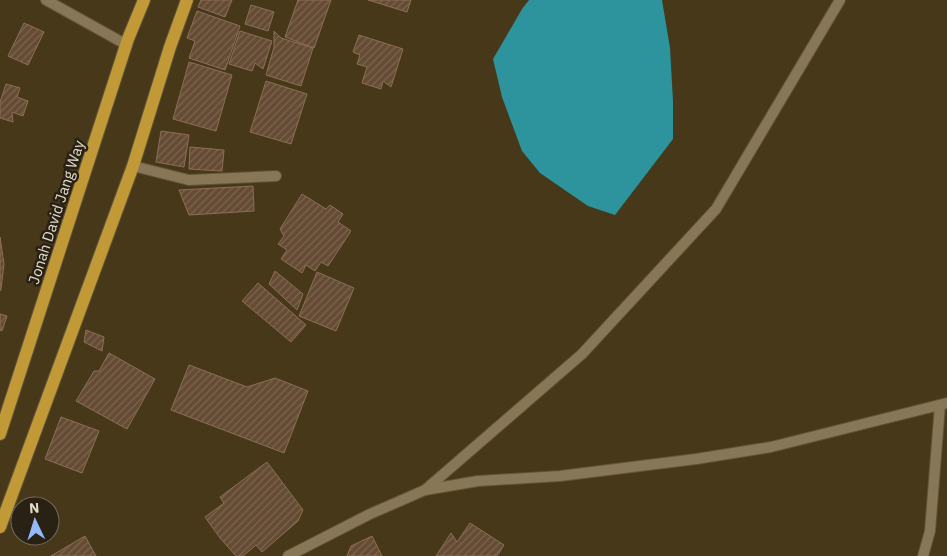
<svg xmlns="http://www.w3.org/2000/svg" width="947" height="556" viewBox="0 0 947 556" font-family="'IBM Plex Sans',sans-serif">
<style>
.water{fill:#2d939c}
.building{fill:url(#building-hatch);stroke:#8b6f56}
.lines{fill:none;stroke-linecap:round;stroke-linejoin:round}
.minor-casing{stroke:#605439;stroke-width:12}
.tertiary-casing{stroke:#605439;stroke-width:12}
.primary-casing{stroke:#605439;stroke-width:14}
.minor{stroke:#887757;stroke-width:10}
.tertiary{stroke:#887757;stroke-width:10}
.primary{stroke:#c29937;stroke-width:12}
.labels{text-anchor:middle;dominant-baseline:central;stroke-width:5;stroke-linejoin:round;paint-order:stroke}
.street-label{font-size:15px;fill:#e4dbca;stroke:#282114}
</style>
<defs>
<pattern id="building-hatch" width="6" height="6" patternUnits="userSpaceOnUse" patternTransform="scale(1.25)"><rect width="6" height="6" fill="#654b33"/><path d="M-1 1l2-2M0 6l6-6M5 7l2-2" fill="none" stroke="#7b644f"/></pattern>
</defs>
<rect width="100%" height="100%" fill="#473819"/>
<polygon class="water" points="529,0 662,0 670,48 673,101 673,139 615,215 588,206 540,173 522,151 502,97 493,59 522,9"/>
<g class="building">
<polygon points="201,0 232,0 225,17 198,7"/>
<polygon points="297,0 331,0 314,48 285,37 298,0"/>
<polygon points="368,0 411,0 407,12"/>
<polygon points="251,5 274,12 268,31 245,24"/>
<polygon points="197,11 240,26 225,70 189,58 195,41 187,38"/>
<polygon points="24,23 44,32 28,65 8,56"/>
<polygon points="240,31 272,41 263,69 255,63 252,71 229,64"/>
<polygon points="274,31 281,38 313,48 301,86 266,75 274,47"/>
<polygon points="359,35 403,49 391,87 383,81 381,89 362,83 367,67 357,64 360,55 353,52"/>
<polygon points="189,62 232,75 216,131 173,119"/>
<polygon points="266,81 307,94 291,144 250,132"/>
<polygon points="6,84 20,88 17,97 28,101 23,116 12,112 13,122 0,118 0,102"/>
<polygon points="161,131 189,135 184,167 156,162"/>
<polygon points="190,147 224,150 222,171 189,169"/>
<polygon points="253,186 254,211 189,215 179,190"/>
<polygon points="302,194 326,209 330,205 343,214 338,222 351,231 328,266 321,262 315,271 306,265 302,273 281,259 287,250 278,244 284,236 280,229"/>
<polygon points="0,237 4,264 1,289 0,291"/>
<polygon points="275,271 303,294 297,310 269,284"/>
<polygon points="317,272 354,288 336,331 299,316"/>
<polygon points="258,283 306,325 291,342 242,301"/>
<polygon points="0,314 7,316 2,331 0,330"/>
<polygon points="86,330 104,337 102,351 84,342"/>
<polygon points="109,353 155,379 127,429 76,401 94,371 99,371"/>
<polygon points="189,365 247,387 275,378 308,391 284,453 171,410"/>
<polygon points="61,417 99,431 82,473 45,459"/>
<polygon points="267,462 303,510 298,521 262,552 256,545 243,556 236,556 220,538 205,517 224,503 220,497"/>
<polygon points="470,523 504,545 497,556 436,556 451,533 457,542"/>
<polygon points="85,536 96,556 51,556"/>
<polygon points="372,536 382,556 347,556 351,546"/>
</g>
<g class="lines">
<g class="minor-casing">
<g id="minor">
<polyline points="46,0 127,45"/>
<polyline points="133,166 189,180 276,176"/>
<polyline points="425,490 582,354 716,209 840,0"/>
<polyline points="923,556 930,531 940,405"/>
</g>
</g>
<g class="tertiary-casing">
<polyline id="tertiary" points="288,556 370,514 425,490 478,481 560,476 696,459 771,447 947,403"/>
</g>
<g class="primary-casing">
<g id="primary">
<polyline points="0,434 128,39 144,0"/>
<polyline points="0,527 133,166 170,47 187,0"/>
</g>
</g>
<use href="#minor" class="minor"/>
<use href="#tertiary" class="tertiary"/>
<use href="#primary" class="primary"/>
</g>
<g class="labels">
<g class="street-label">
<text transform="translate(56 212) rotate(-72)">Jonah David Jang Way</text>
</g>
</g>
<g transform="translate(35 521) rotate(356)"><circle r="24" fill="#282114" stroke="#736b5d"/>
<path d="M0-4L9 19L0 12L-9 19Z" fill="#94b7fd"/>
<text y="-8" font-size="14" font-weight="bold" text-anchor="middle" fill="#e4dbca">N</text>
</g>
</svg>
